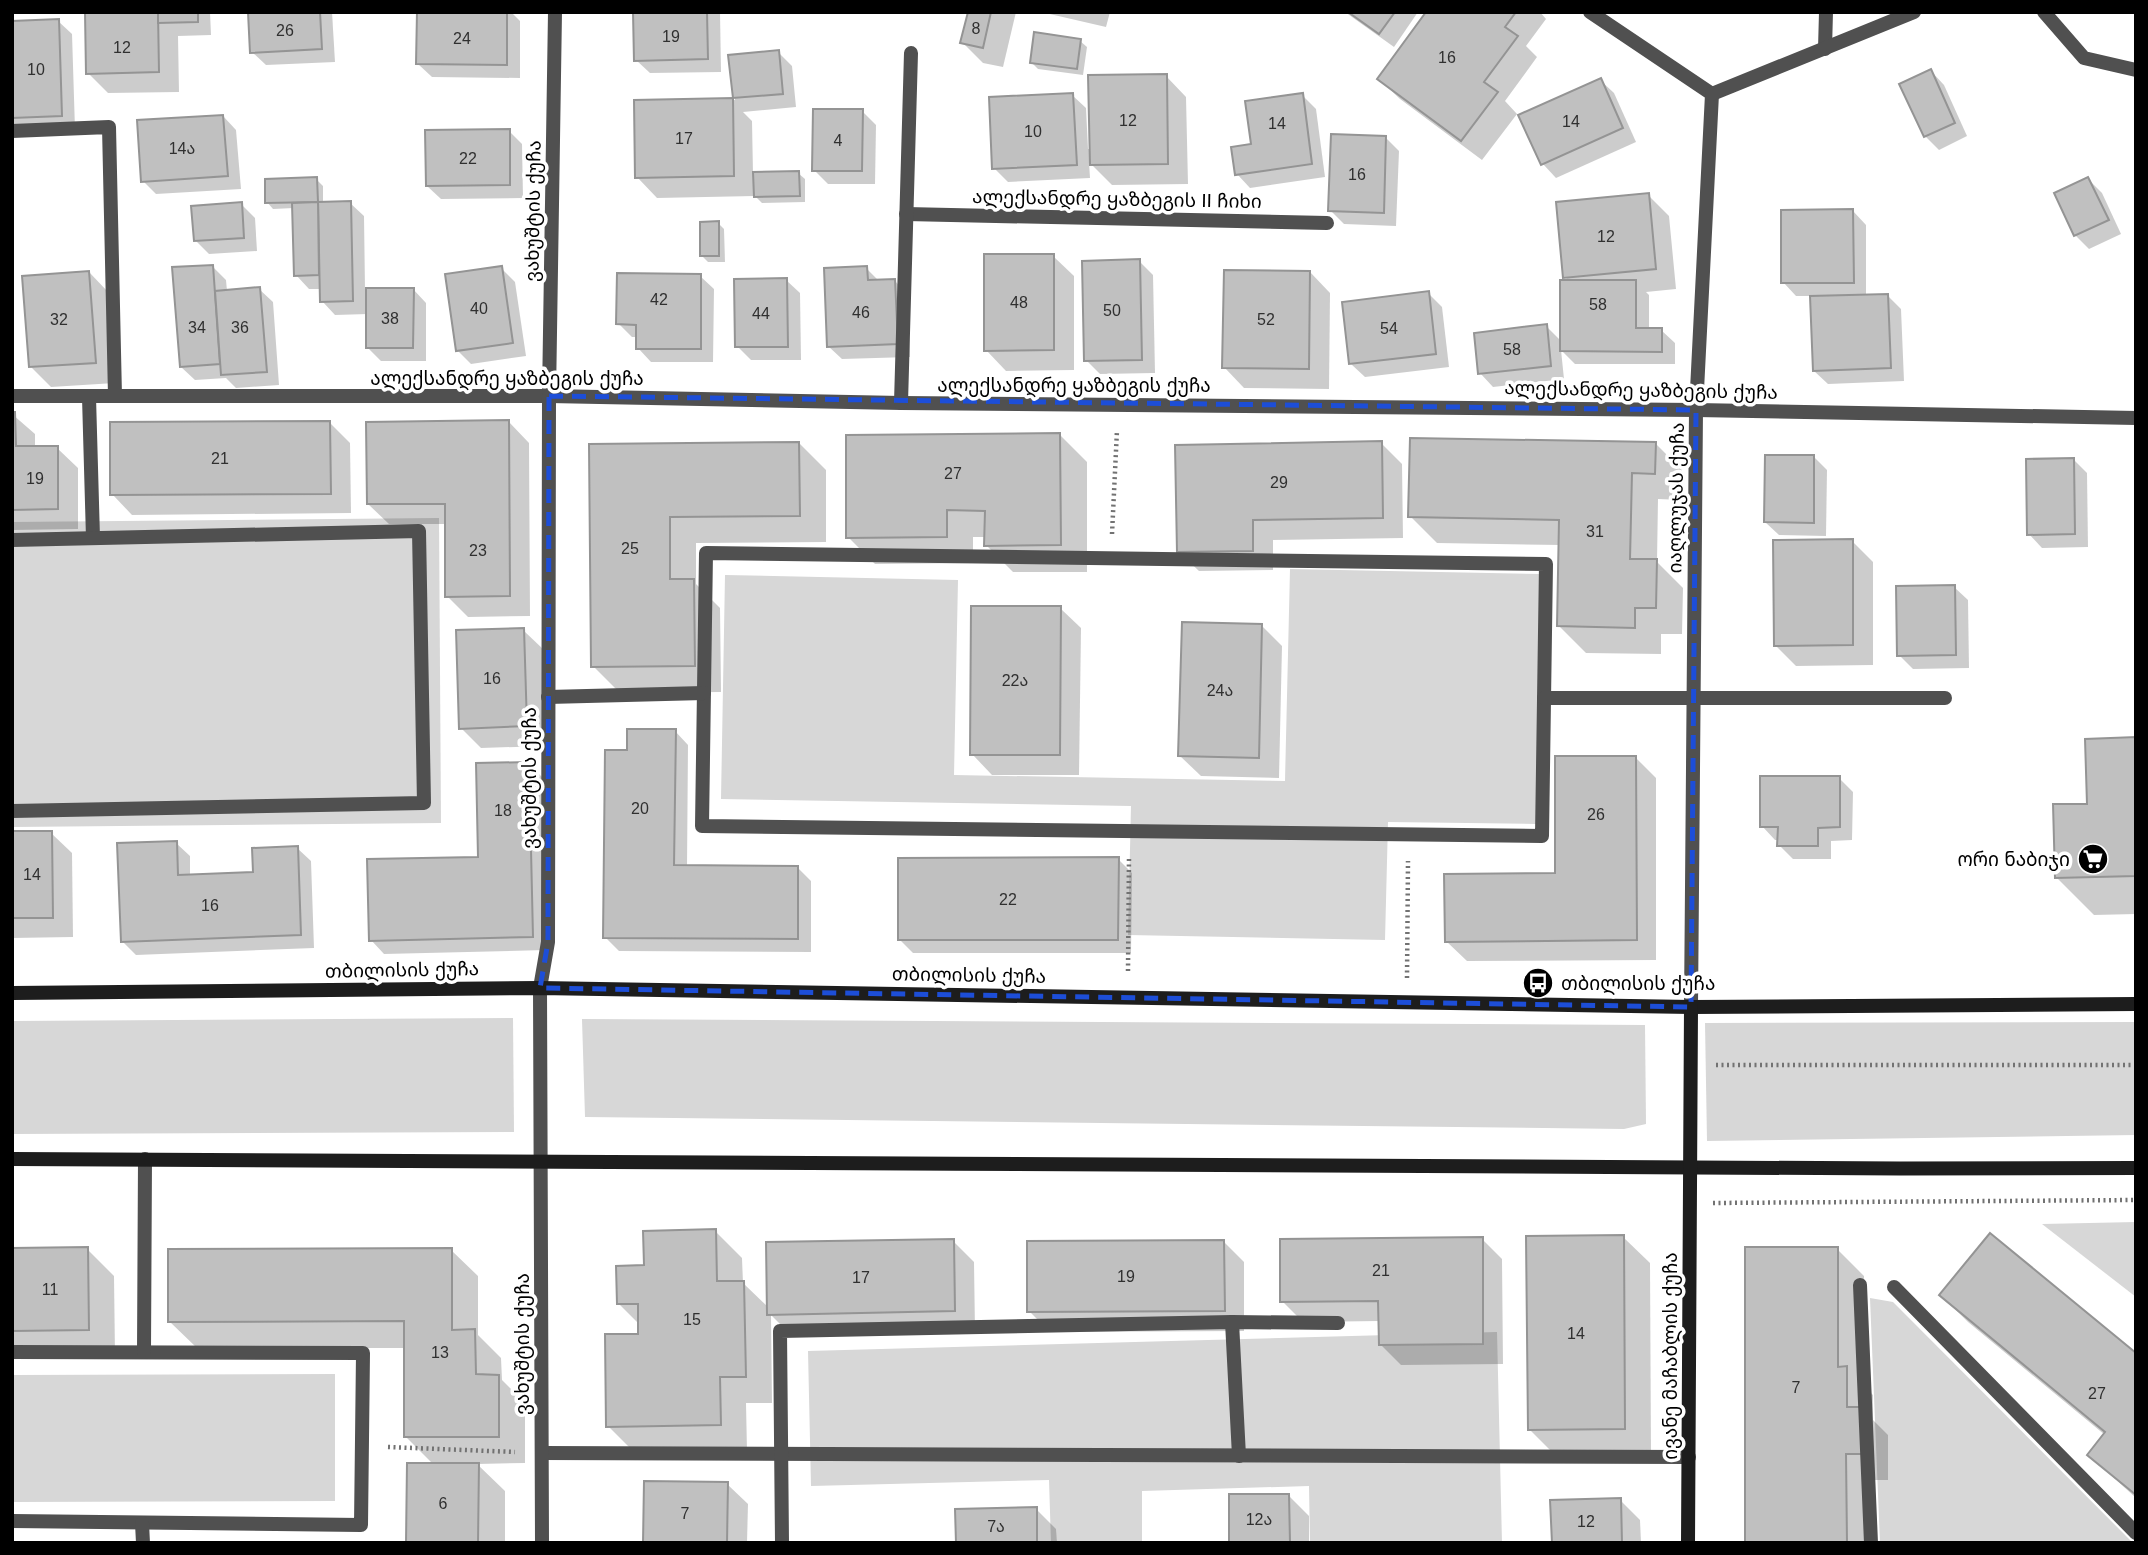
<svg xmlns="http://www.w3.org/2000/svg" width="2148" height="1555" viewBox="0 0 2148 1555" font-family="Arial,'Noto Sans Georgian',sans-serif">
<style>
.green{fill:#d7d7d7}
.shadow{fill:#0003}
.building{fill:#c0c0c0;stroke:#949494;stroke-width:2}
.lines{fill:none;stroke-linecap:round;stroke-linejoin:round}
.path{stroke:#727272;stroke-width:4.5;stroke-dasharray:2 3.5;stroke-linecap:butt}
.lane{stroke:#505050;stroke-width:14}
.street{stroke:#505050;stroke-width:14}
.secondary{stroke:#1d1d1d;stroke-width:14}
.marked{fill:none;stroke:#1d4ed8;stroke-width:5;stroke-dasharray:14 9;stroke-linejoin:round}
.labels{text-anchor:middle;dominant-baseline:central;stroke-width:7;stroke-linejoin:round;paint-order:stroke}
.number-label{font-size:16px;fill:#303030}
.street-label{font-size:19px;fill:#000;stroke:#fff}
.poi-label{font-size:19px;fill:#000;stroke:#fff;text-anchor:end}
</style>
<rect width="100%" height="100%" fill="#fff"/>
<g class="green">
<polygon points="439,518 441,823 12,827 12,522"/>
<polygon points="1290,569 1541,574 1536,824 1388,822 1385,940 1128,935 1131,806 721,799 725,575 958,580 954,775 1285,781"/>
<polygon points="513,1018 514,1132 12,1134 12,1021"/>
<polygon points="582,1019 1645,1025 1646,1124 1624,1129 585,1117"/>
<polygon points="2136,1022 2136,1135 1707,1141 1705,1023"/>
<polygon points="2136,1222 2136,1297 2042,1224"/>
<polygon points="1870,1298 1893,1302 2133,1543 1880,1543"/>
<polygon points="1497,1332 1502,1543 1310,1543 1309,1486 1142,1491 1142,1543 1051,1543 1049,1480 811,1486 808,1351"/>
<polygon points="335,1374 335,1501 12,1502 12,1375"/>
</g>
<g class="shadow">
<polygon points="87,12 210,12 211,35 178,36 179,92 108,93 88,73"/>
<polygon points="250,12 332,12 335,62 266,65 252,52"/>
<polygon points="418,12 511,12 520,21 520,78 432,77 418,64"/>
<polygon points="635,12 720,12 721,72 650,73 636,60"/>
<polygon points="969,12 1016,12 1003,67 983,63 962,42"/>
<polygon points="1041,12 1110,12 1106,27"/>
<polygon points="1345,12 1418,12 1394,47"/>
<polygon points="1428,12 1540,12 1546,19 1526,46 1537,57 1505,101 1517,114 1482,160 1400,99 1379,79"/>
<polygon points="58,21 72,34 75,129 12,128 12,23"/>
<polygon points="1080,41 1087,47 1083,75 1038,69 1032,63"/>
<polygon points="778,52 792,66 796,107 743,112 752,121 753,174 798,173 805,179 805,202 762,203 755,196 657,198 637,177 636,102 735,100 730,57"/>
<polygon points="1931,71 1944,85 1967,136 1939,150 1925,136"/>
<polygon points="1166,76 1186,97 1188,184 1112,185 1089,162 1090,178 1008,182 994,168 1072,95 1086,108 1088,149 1091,149"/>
<polygon points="1600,80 1614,93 1636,142 1556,178 1543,164"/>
<polygon points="1302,95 1316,109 1325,177 1250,188 1237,174 1253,146"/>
<polygon points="862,111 876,125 875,184 828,184 814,170"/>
<polygon points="223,116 236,130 241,189 156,194 143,181"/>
<polygon points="509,131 522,144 523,198 441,199 427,186"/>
<polygon points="1386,138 1399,151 1396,226 1344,224 1330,210"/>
<polygon points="316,179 323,186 323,203 350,203 364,216 365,289 413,289 426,303 426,361 381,361 367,347 368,314 335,315 322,301 321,289 309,289 296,275 294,208 273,209 267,202"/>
<polygon points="2088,179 2102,193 2121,234 2089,249 2075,235"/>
<polygon points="1648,195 1669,216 1676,289 1646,292 1649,295 1649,330 1661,330 1675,343 1675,364 1575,364 1561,350 1564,379 1493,387 1480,373 1546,326 1562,342 1569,281 1565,277"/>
<polygon points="241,204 255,218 257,251 209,254 195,240"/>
<polygon points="1853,211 1866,225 1866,296 1888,296 1901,309 1904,381 1828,384 1814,371 1811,296 1796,296 1783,282"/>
<polygon points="718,223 724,229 725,262 708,262 702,256"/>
<polygon points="1053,256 1074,276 1074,370 1006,371 986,350"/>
<polygon points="1139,261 1153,275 1155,373 1100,374 1086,360"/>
<polygon points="212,266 226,280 227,291 259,289 273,302 279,385 236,388 226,378 195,380 181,367"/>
<polygon points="501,268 515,282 526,356 471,364 458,351"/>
<polygon points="866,268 880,282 895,281 908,295 910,357 842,359 828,346"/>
<polygon points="89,272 109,293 115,383 51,387 31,367"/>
<polygon points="1310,272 1330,293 1329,389 1244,388 1224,367"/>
<polygon points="700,276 714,289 713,362 651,362 638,348 638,337 632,337 618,323"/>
<polygon points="786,280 800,293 801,360 751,360 737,346"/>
<polygon points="1428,293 1442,307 1449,367 1365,377 1351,364"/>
<polygon points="12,414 35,434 35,448 57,448 78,468 78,529 12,530"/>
<polygon points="509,422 529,443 530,616 468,617 447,596 447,524 389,524 368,504"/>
<polygon points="330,423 350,443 351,513 132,515 112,494"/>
<polygon points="1060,435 1087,462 1087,572 1013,572 986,545 986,537 973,537 973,563 875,564 848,537"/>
<polygon points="799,443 826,470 826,542 696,543 696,584 720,608 721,692 620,693 593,666 591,446"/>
<polygon points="1381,443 1402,464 1403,538 1273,540 1273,570 1199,571 1178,551"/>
<polygon points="1655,443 1682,470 1681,500 1658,499 1657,562 1683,588 1682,634 1661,634 1661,654 1586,653 1559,626 1561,545 1437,543 1410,516"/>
<polygon points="1814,457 1827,470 1826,536 1779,535 1765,522"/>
<polygon points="2074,460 2087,473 2088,547 2042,548 2029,534"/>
<polygon points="1852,541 1873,562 1873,665 1796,666 1776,646"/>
<polygon points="1954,587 1968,600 1969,668 1913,669 1899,655"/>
<polygon points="1060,608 1081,628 1079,775 992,775 972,754"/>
<polygon points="1262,626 1282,646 1279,778 1201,776 1180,756"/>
<polygon points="523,630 544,650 547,746 481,748 461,728"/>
<polygon points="675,731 688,745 687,867 798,868 811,881 811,952 619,951 605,937 629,752"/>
<polygon points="2136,739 2136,914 2094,915 2057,878"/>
<polygon points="1635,757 1656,778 1656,960 1467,961 1446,941 1557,874"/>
<polygon points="528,763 542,777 546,950 384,954 371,940 479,859"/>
<polygon points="1839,778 1853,792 1852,840 1831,841 1831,859 1793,859 1779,845 1779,840 1775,840 1762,826"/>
<polygon points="12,833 51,833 72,853 73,937 12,938"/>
<polygon points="176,843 190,856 190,876 254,873 297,848 311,861 314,948 136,955 123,942"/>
<polygon points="1118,859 1132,873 1131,953 913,953 900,940"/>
<polygon points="715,1231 742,1258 743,1283 769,1308 953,1241 974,1262 975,1331 790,1334 771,1315 772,1403 746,1403 747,1451 635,1453 608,1426 640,1335 640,1325 619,1304 646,1267"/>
<polygon points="1623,1237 1650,1263 1651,1455 1556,1456 1529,1429"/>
<polygon points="1482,1239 1502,1259 1503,1364 1401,1365 1380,1344 1380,1321 1303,1322 1282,1301"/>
<polygon points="1224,1242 1244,1262 1244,1331 1050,1332 1029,1311"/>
<polygon points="87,1249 114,1276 115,1356 12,1357 12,1250"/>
<polygon points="1837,1249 1864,1276 1864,1386 1873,1395 1873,1420 1888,1435 1888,1480 1873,1480 1873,1543 1747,1543"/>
<polygon points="451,1250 478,1276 478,1335 501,1358 502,1380 525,1403 525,1463 477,1464 505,1491 505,1543 408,1543 434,1465 406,1437 406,1348 197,1348 170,1322"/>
<polygon points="1941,1295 2136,1356 2136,1498 2089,1455 2105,1435 1968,1322"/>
<polygon points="727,1484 748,1504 747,1543 645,1543"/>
<polygon points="1288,1495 1309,1516 1309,1543 1231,1543"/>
<polygon points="1620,1500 1640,1520 1641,1543 1554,1543"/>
<polygon points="1036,1509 1056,1529 1057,1543 958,1543"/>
</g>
<g class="building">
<polygon points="85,12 158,12 159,72 86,74"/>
<polygon points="158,12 198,12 198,22 158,23"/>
<polygon points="248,12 320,12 322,49 250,53"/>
<polygon points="417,12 507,12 507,65 416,64"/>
<polygon points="633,12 707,12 708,59 634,61"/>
<polygon points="968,12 991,12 983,48 960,43"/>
<polygon points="1348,12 1395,12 1379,34"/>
<polygon points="1426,12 1516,12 1505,27 1518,36 1484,82 1498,92 1461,141 1377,79"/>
<polygon points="59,19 62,116 12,118 12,21"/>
<polygon points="1034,32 1081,39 1077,69 1030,63"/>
<polygon points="779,50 783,94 733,98 728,55"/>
<polygon points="1931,69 1955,123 1924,137 1899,84"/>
<polygon points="1167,74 1168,164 1090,165 1088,75"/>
<polygon points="1601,78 1623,128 1541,165 1518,115"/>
<polygon points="1073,93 1077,165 992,169 989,97"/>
<polygon points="1303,93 1312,164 1235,175 1231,147 1251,144 1245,101"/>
<polygon points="733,98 734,176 635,178 634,100"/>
<polygon points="813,109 863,109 862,171 812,171"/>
<polygon points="223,115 228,176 141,182 137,120"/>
<polygon points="510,129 510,185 426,186 425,130"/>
<polygon points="1331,134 1386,136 1384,213 1328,211"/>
<polygon points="799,171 800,196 754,197 753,172"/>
<polygon points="317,177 318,202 265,203 265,179"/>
<polygon points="2088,177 2109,220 2074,236 2054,193"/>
<polygon points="1649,193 1656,269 1563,278 1556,202"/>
<polygon points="351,201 353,301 320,302 318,202"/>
<polygon points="242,202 244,238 194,241 191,206"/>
<polygon points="318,202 319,275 294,276 292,203"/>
<polygon points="1853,209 1854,283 1781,283 1781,210"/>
<polygon points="719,221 719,256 700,256 700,222"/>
<polygon points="984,254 1054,254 1054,350 984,351"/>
<polygon points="1140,259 1142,360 1084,361 1082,261"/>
<polygon points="213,265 220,364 180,367 172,267"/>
<polygon points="502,266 513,343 456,351 445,274"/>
<polygon points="867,266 868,280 895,279 898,344 827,347 824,268"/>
<polygon points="1224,270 1310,271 1309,369 1222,368"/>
<polygon points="89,271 96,363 29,367 22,276"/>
<polygon points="617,273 701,274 701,349 636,349 636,325 616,324"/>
<polygon points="787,278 788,347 735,347 734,279"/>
<polygon points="1560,280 1636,280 1636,328 1662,328 1662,352 1560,351"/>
<polygon points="260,287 267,372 221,375 215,291"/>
<polygon points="366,288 414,288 413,348 366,348"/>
<polygon points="1429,291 1436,354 1349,364 1342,302"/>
<polygon points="1888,294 1891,368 1813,371 1810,296"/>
<polygon points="1547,324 1551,366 1478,374 1474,333"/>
<polygon points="12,412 15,412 16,446 58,446 58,509 12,510"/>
<polygon points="509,420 510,596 445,597 445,504 367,504 366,422"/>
<polygon points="330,421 331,494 110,495 110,422"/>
<polygon points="1060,433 1061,545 984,546 985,511 947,510 947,537 846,538 846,435"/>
<polygon points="1410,438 1656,442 1655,474 1632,473 1630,559 1657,559 1656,608 1635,608 1635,628 1557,626 1559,520 1408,517"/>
<polygon points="1382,441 1383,518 1253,520 1253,551 1177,552 1175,445"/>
<polygon points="799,442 800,516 670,517 670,579 694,579 695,666 591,667 589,444"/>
<polygon points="1765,455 1814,455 1814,523 1764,522"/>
<polygon points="2074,458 2075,534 2027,535 2026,459"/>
<polygon points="1853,539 1853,645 1774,646 1773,540"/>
<polygon points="1955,585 1956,655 1897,656 1896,586"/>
<polygon points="971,606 1061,606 1060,755 970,755"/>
<polygon points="1182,622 1262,624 1259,758 1178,756"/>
<polygon points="524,628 527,726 459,729 456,630"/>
<polygon points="627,729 676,729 674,865 798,866 798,939 603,938 605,750 627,750"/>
<polygon points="2136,737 2136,876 2055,878 2053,804 2087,804 2085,739"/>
<polygon points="1555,756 1636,756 1637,940 1445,942 1444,874 1555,873"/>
<polygon points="529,762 533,937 369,941 367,859 478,857 476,763"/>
<polygon points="1760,776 1840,776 1840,827 1818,828 1818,846 1777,846 1778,827 1760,827"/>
<polygon points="12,831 52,831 53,918 12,918"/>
<polygon points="177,841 178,875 253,872 252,848 298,846 301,935 121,942 117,843"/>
<polygon points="1119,857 1118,940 898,940 898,858"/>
<polygon points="716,1229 717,1281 744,1281 746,1377 720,1377 721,1425 606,1427 605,1334 638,1334 638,1304 617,1304 616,1266 644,1265 643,1231"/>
<polygon points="1990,1233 2136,1353 2136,1495 2087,1455 2105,1432 1939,1295"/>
<polygon points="1624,1235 1625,1429 1528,1430 1526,1236"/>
<polygon points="1483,1237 1483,1344 1379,1345 1378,1301 1280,1302 1280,1239"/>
<polygon points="954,1239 955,1311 767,1315 766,1242"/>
<polygon points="1224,1240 1225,1311 1027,1312 1027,1241"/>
<polygon points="88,1247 89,1330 12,1331 12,1248"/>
<polygon points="1745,1247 1838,1247 1838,1367 1847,1366 1847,1407 1862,1407 1862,1454 1846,1454 1847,1543 1745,1543"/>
<polygon points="452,1248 452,1330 475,1329 476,1374 499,1375 499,1437 404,1437 404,1321 168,1322 168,1249"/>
<polygon points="407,1463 479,1463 478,1543 406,1543"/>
<polygon points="644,1481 728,1482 727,1543 643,1543"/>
<polygon points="1229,1494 1289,1494 1290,1543 1229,1543"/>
<polygon points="1621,1498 1622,1543 1552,1543 1550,1500"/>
<polygon points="1037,1507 1037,1543 956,1543 955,1509"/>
</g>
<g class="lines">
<g class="path">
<polyline points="1112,534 1117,430"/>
<polyline points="1128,971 1129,858"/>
<polyline points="1407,978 1408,861"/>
<polyline points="1716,1065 2136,1065"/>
<polyline points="1713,1203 2136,1200"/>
<polyline points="388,1447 515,1452"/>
</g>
<g class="lane">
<polyline points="1825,49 1826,12"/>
<polyline points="89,397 93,538"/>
<polyline points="12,540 419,531 424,803 12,811"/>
<polygon points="706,553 1546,564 1542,836 702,826"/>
<polyline points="548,697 704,693"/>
<polyline points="1544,698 1945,698"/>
<polyline points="1860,1285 1871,1543"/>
<polyline points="1894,1287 2136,1533"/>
<polyline points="1232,1322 1239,1456"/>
<polyline points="12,1352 363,1353 361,1525 12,1521"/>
<polyline points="144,1352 145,1159"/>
<polyline points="542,1453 1689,1457"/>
<polyline points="142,1523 143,1543"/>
<polyline points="782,1543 780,1331 1232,1322 1338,1323"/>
</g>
<g class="street">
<polyline points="1590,12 1712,94 1696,410 1691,1007"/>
<polyline points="2044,12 2084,58 2136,70"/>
<polyline points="1712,94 1914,12"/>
<polyline points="12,131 109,127 115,396"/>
<polyline points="906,214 1327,223"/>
<polyline points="12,396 549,396 901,403 1696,410 2136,418"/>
<polyline points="901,403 911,53"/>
<polyline points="542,1543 540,988 548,942 549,396 555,12"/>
</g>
<g class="secondary">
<polyline points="12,993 540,988 1691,1007 2136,1004"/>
<path d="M12,1159C720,1159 1428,1171 2136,1168"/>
<polyline points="1688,1543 1691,1007"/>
</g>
</g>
<path class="marked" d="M549,396L1696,410L1691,1007L540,988L548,942Z"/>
<defs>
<g id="supermarket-disc" transform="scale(1.575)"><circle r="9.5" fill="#000" stroke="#fff"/><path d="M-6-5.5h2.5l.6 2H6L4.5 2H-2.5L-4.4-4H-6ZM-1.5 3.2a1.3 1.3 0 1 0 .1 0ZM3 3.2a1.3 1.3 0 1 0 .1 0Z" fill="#fff"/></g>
<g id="bus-disc" transform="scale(1.575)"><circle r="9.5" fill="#000" stroke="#fff"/><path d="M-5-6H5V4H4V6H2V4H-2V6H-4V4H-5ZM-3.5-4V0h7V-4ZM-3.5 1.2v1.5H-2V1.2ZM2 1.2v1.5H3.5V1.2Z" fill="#fff"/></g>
</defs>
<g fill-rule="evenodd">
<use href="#supermarket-disc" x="2093" y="859"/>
<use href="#bus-disc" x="1538" y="983"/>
</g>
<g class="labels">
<g class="number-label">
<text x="976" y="28">8</text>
<text x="285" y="30">26</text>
<text x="671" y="36">19</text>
<text x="462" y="38">24</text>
<text x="122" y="47">12</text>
<text x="1447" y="57">16</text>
<text x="36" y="69">10</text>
<text x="1128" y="120">12</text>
<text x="1571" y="121">14</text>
<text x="1277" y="123">14</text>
<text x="1033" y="131">10</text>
<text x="684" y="138">17</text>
<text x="838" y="140">4</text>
<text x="182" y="148">14ა</text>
<text x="468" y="158">22</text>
<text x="1357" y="174">16</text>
<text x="1606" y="236">12</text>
<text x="659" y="299">42</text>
<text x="1019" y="302">48</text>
<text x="1598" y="304">58</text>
<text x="479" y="308">40</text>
<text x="1112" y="310">50</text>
<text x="861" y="312">46</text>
<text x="761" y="313">44</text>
<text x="390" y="318">38</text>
<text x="59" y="319">32</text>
<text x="1266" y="319">52</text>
<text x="197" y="327">34</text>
<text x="240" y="327">36</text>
<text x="1389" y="328">54</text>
<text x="1512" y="349">58</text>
<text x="220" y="458">21</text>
<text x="953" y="473">27</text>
<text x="35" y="478">19</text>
<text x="1279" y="482">29</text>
<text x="1595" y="531">31</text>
<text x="630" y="548">25</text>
<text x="478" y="550">23</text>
<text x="492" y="678">16</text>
<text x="1015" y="680">22ა</text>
<text x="1220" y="690">24ა</text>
<text x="640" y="808">20</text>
<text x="503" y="810">18</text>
<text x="1596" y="814">26</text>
<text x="32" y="874">14</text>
<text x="1008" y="899">22</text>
<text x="210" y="905">16</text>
<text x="1381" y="1270">21</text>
<text x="1126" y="1276">19</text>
<text x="861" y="1277">17</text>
<text x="50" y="1289">11</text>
<text x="692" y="1319">15</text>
<text x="1576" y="1333">14</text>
<text x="440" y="1352">13</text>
<text x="1796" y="1387">7</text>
<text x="2097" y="1393">27</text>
<text x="443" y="1503">6</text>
<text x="685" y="1513">7</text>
<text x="1259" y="1519">12ა</text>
<text x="1586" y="1521">12</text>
<text x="996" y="1526">7ა</text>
</g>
<g class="street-label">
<text transform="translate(1117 199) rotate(1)">ალექსანდრე ყაზბეგის II ჩიხი</text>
<text transform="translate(533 211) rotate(-89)">ვახუშტის ქუჩა</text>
<text x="507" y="378">ალექსანდრე ყაზბეგის ქუჩა</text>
<text x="1074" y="385">ალექსანდრე ყაზბეგის ქუჩა</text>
<text transform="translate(1641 390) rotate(1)">ალექსანდრე ყაზბეგის ქუჩა</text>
<text transform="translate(1676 498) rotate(-89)">იაღლუჯას ქუჩა</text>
<text transform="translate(529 778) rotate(-90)">ვახუშტის ქუჩა</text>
<text transform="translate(402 970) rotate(-1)">თბილისის ქუჩა</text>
<text transform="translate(969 975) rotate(1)">თბილისის ქუჩა</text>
<text transform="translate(522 1344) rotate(-90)">ვახუშტის ქუჩა</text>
<text transform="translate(1670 1356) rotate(-90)">ივანე მაჩაბლის ქუჩა</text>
</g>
<g class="poi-label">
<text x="2070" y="859">ორი ნაბიჯი</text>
<text x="1561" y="983" text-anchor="start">თბილისის ქუჩა</text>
</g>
</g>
<rect width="2148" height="1555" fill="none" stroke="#000000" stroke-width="28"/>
</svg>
